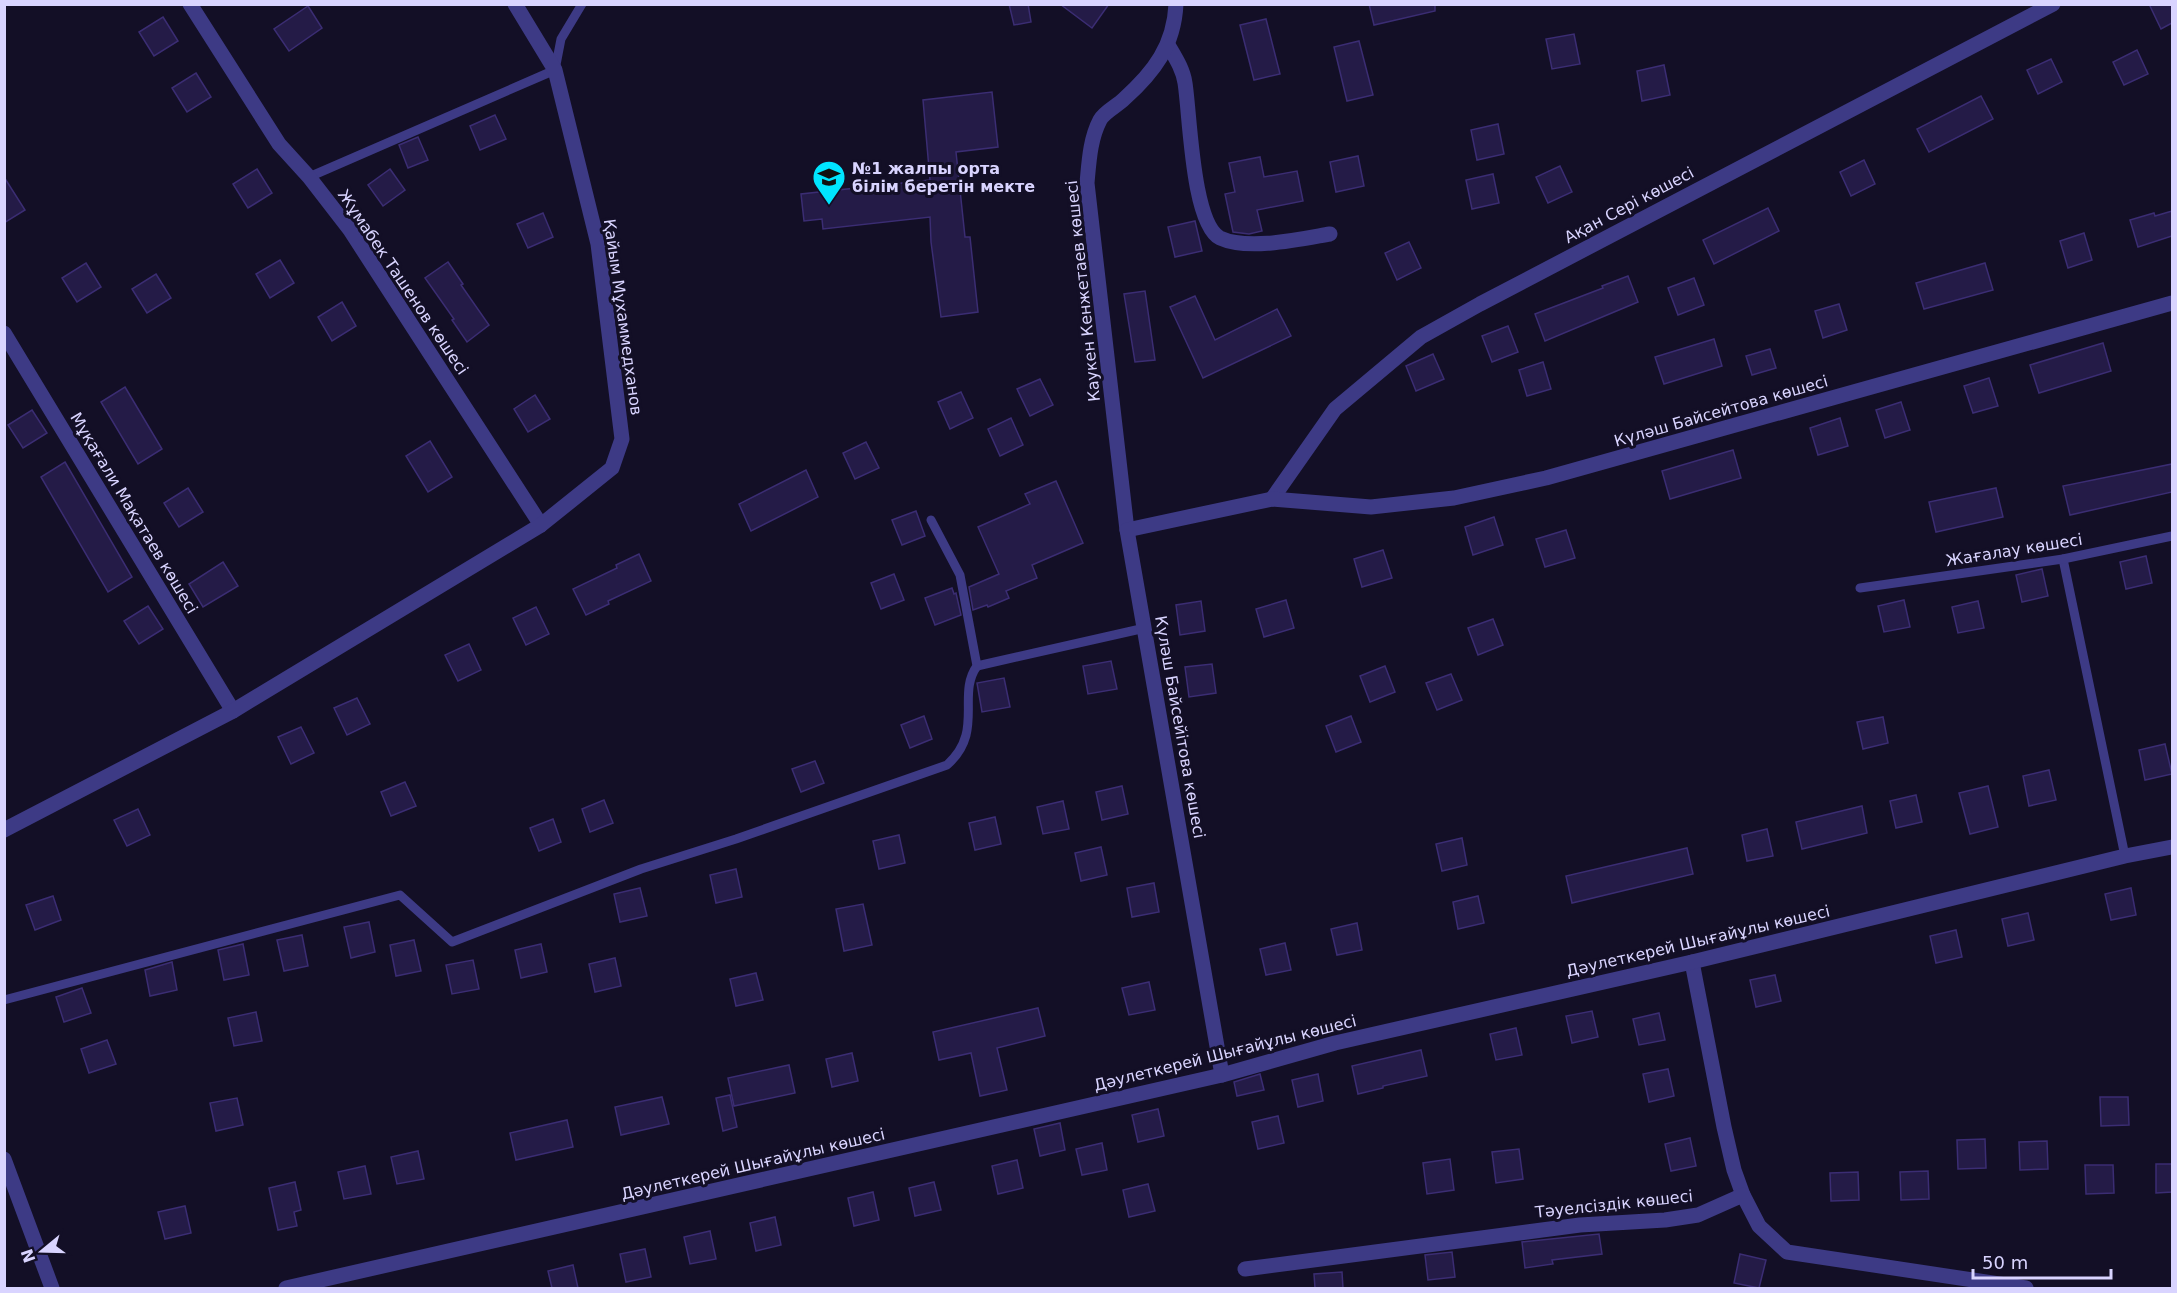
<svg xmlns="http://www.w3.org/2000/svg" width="2177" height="1293" viewBox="0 0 2177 1293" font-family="'DejaVu Sans',sans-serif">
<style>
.building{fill:#241b47;stroke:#3b2d73;stroke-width:1.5}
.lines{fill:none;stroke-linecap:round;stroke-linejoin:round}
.service{stroke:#3d3a85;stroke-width:9}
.minor{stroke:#3d3a85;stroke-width:15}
.labels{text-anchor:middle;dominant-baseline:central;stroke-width:6;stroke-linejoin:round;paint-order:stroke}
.poi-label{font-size:16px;font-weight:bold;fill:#d9d4ff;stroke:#130f26;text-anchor:start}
.street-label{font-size:16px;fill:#d9d4ff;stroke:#130f26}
</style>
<rect width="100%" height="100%" fill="#130f26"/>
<g class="building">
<polygon points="1009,4 1028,4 1031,22 1014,25"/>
<polygon points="1060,4 1109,4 1092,28"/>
<polygon points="1369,4 1435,4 1435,11 1374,25"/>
<polygon points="2149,4 2172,4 2172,23 2161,29"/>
<polygon points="308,6 322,28 289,51 274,29"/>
<polygon points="163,17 178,41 154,56 139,32"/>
<polygon points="1266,19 1280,74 1254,80 1240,25"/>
<polygon points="1574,34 1580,64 1552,69 1546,39"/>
<polygon points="1359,41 1373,95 1347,101 1334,47"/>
<polygon points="2137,50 2148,74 2124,85 2113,62"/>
<polygon points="2051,59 2062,82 2038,94 2027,70"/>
<polygon points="1664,65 1670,95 1642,101 1637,71"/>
<polygon points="196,73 211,97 187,112 172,88"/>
<polygon points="992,92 998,147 956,152 965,237 970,237 978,312 941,317 931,242 930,217 823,229 822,219 804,221 801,194 930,180 923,100"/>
<polygon points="1981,96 1993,119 1929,152 1917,129"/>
<polygon points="495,115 506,139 480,150 470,126"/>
<polygon points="1498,124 1504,154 1477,160 1471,130"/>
<polygon points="418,137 428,160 408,168 399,145"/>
<polygon points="1358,156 1364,186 1336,192 1330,162"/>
<polygon points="1260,157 1264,177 1297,171 1303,201 1257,210 1262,231 1249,234 1233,232 1225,194 1235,192 1229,163"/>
<polygon points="1864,160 1875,184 1851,196 1840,172"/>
<polygon points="1560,166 1572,192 1548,203 1536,177"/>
<polygon points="257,169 272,193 248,208 233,184"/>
<polygon points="390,169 405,190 383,206 368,185"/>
<polygon points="1493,174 1499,203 1472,209 1466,180"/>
<polygon points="4,177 25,210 4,223"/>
<polygon points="1768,208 1779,231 1714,264 1703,240"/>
<polygon points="2172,211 2172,236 2138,247 2130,220 2154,213 2155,216"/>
<polygon points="543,213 553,237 528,248 517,224"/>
<polygon points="1195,221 1202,251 1175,257 1168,227"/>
<polygon points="2084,233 2092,260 2068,268 2060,241"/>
<polygon points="1409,242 1421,268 1397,280 1385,253"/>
<polygon points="280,260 294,283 270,298 256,274"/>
<polygon points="448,262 463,284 461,285 489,325 467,342 452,320 454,319 425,278"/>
<polygon points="86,263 101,287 77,302 62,278"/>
<polygon points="1985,263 1993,290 1924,309 1916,283"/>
<polygon points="156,274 171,298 147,313 132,289"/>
<polygon points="1628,276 1638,302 1545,341 1535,314 1603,288 1602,286"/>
<polygon points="1694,278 1704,305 1678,315 1668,288"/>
<polygon points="1145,291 1155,360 1135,362 1124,294"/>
<polygon points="1195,296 1215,340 1277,309 1291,336 1203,378 1170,307"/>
<polygon points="342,302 356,326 332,341 318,317"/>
<polygon points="1839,304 1847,330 1823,338 1815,311"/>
<polygon points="1508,326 1518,352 1492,362 1482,336"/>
<polygon points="1714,339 1722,366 1664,384 1655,357"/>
<polygon points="2103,343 2111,371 2039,393 2030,365"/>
<polygon points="1770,349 1776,368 1752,375 1746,356"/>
<polygon points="1433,354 1444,379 1416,391 1406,366"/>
<polygon points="1543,362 1551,389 1527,396 1519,370"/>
<polygon points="1989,378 1998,406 1973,413 1964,386"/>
<polygon points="1040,379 1053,405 1030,416 1017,389"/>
<polygon points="125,387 162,449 138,464 101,402"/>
<polygon points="961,392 973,418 950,429 938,402"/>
<polygon points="535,395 550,419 528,432 514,409"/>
<polygon points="1901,402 1910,430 1885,438 1876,410"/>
<polygon points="32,410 47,433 23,448 8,425"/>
<polygon points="1011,418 1023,445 1000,456 988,429"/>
<polygon points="1840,418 1848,446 1818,455 1810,428"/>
<polygon points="430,441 452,477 428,492 406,456"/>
<polygon points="866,442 879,468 855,479 843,453"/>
<polygon points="1733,450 1741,478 1670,499 1662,471"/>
<polygon points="65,462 132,577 108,592 41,477"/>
<polygon points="2172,464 2172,492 2070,515 2063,486"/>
<polygon points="806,470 818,497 751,531 739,504"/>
<polygon points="1056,481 1083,543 1032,565 1037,578 1006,591 1009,598 988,607 987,605 973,610 969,587 999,574 978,527 1030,504 1025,494"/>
<polygon points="188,488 203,512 179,527 164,503"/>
<polygon points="1996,488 2003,517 1936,532 1929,502"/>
<polygon points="916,511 925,536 902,545 892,520"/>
<polygon points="1494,517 1503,545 1473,555 1465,527"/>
<polygon points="1566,530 1575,558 1545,567 1536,539"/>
<polygon points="1383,550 1392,578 1362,587 1354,559"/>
<polygon points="639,554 651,581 608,601 609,604 586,615 573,589 617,568 616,565"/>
<polygon points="2146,556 2152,583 2126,589 2120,562"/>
<polygon points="223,562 238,586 203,607 189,584"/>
<polygon points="2042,569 2048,596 2022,602 2016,575"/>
<polygon points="894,574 904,600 881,609 871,583"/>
<polygon points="952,588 954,594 956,593 961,615 935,625 925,598"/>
<polygon points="1286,600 1294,628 1264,637 1256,609"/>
<polygon points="1904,600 1910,627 1884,632 1878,606"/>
<polygon points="1201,601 1205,631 1180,635 1176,605"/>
<polygon points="1978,601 1984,628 1958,633 1952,607"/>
<polygon points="148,606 163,629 139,644 124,621"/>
<polygon points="536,607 549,634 526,645 513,618"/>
<polygon points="1493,619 1503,645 1478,655 1468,628"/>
<polygon points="469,644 481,670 458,681 445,655"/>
<polygon points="1111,661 1117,689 1088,694 1083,666"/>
<polygon points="1212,664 1216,693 1189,697 1185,667"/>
<polygon points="1385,666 1395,692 1370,702 1360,676"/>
<polygon points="1451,674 1462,700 1437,710 1426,683"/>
<polygon points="1004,678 1010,707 982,712 977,683"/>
<polygon points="357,698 370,724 347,735 334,708"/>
<polygon points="924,716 932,739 910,748 901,725"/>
<polygon points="1351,716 1361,742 1336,752 1326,726"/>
<polygon points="1883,717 1888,743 1863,749 1857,722"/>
<polygon points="301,727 314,753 291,764 278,737"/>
<polygon points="2165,744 2172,774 2145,780 2139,750"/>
<polygon points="815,761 824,783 801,792 792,769"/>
<polygon points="2049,770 2056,800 2029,806 2023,776"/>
<polygon points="405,782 416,806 391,816 381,792"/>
<polygon points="1122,786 1128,814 1102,820 1096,792"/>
<polygon points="1988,786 1998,827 1970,834 1959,793"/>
<polygon points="1916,795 1922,822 1896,828 1890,801"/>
<polygon points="604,800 613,823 590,832 582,809"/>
<polygon points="1063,801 1069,829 1043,834 1037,807"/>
<polygon points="1862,806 1867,833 1802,849 1796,822"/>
<polygon points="138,809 150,835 127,846 114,820"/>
<polygon points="995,817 1001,844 975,850 969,823"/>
<polygon points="553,819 561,842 539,851 530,828"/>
<polygon points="1767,829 1773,856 1747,861 1742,835"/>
<polygon points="899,835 905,863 879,869 873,841"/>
<polygon points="1462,838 1467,865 1442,871 1436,844"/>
<polygon points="1101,847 1107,875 1081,881 1075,853"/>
<polygon points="1687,848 1693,874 1572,903 1566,876"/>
<polygon points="736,869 742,897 716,903 710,875"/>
<polygon points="1154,883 1159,912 1132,917 1127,888"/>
<polygon points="640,888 647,916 620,922 614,894"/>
<polygon points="2131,888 2136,915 2111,920 2105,894"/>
<polygon points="53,896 61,920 35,930 26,905"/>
<polygon points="1478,896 1484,923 1458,929 1453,902"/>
<polygon points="863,904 872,945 844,951 836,909"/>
<polygon points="2028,913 2034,940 2008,946 2002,919"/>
<polygon points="369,922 375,952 351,958 344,927"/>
<polygon points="1357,923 1362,950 1337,955 1331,929"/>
<polygon points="1956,930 1962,957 1936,963 1930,936"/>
<polygon points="302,935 308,966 284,971 277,940"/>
<polygon points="414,940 421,971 396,976 390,945"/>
<polygon points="1285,943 1291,970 1266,975 1260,949"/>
<polygon points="243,944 249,975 224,980 218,950"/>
<polygon points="541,944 547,972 521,978 515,950"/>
<polygon points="615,958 621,986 595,992 589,964"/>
<polygon points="473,960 479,989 452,994 446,965"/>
<polygon points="172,962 177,990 150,996 145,970"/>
<polygon points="756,973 763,1000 736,1006 730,979"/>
<polygon points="1775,975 1781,1001 1756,1007 1750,980"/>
<polygon points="1149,982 1155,1010 1129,1015 1122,988"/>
<polygon points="82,988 91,1013 64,1022 56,997"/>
<polygon points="1038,1008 1045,1036 997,1048 1007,1090 980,1096 971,1053 939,1060 933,1032"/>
<polygon points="1592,1011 1598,1037 1572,1043 1566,1016"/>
<polygon points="256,1012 262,1041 234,1046 228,1018"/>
<polygon points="1659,1013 1665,1040 1639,1045 1633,1019"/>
<polygon points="1516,1028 1522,1055 1496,1060 1490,1034"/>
<polygon points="107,1040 116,1064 89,1073 81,1049"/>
<polygon points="1421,1050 1427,1076 1383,1086 1383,1088 1358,1094 1352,1066"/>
<polygon points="852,1053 858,1081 832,1087 826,1059"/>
<polygon points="789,1065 795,1093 734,1106 728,1078"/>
<polygon points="1668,1069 1674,1096 1649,1102 1643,1074"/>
<polygon points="1260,1074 1264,1090 1237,1096 1234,1082"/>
<polygon points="1318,1074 1323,1101 1298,1107 1292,1080"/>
<polygon points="730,1095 737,1127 723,1131 716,1098"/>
<polygon points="662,1097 669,1124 621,1135 615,1107"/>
<polygon points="2100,1097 2128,1097 2129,1125 2101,1126"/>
<polygon points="237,1098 243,1125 216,1131 210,1103"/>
<polygon points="1158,1109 1164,1136 1138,1142 1132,1115"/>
<polygon points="1278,1116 1284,1143 1258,1149 1252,1122"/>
<polygon points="567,1120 573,1147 516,1160 510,1133"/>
<polygon points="1060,1123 1065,1150 1040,1156 1034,1129"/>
<polygon points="1690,1138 1696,1166 1671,1171 1665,1144"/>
<polygon points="1985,1139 1986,1168 1958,1169 1957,1140"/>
<polygon points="2047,1141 2048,1169 2020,1170 2019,1142"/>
<polygon points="1102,1143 1107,1170 1082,1175 1076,1149"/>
<polygon points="1519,1149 1523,1179 1496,1183 1492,1152"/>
<polygon points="418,1151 424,1179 397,1184 391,1157"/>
<polygon points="1450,1159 1454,1190 1427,1194 1423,1163"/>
<polygon points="1017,1160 1023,1188 998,1194 992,1166"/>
<polygon points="2156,1164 2172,1164 2172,1192 2156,1193"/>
<polygon points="2085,1165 2113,1165 2114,1193 2086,1194"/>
<polygon points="365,1166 371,1194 344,1199 338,1172"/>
<polygon points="1928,1171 1929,1199 1901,1200 1900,1172"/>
<polygon points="1858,1172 1859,1200 1831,1201 1830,1173"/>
<polygon points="295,1182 301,1210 294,1212 297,1226 278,1230 269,1188"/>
<polygon points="934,1182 941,1210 915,1216 909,1188"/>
<polygon points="1148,1184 1155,1211 1129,1217 1123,1190"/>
<polygon points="873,1192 879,1220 854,1226 848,1198"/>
<polygon points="185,1206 191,1233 165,1239 158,1212"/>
<polygon points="775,1217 781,1245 756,1251 750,1223"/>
<polygon points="710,1231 716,1259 690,1264 684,1237"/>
<polygon points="1599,1234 1602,1254 1552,1260 1553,1264 1525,1268 1522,1242"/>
<polygon points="645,1249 651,1277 626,1282 620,1254"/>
<polygon points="1452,1252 1455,1277 1428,1280 1425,1255"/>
<polygon points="1740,1254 1766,1260 1759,1288 1734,1283"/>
<polygon points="573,1265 578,1288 552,1288 548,1271"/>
<polygon points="1342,1272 1343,1288 1315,1288 1314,1274"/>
</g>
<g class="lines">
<g class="service">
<polyline points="309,177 555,70 561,39 582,4"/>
<polyline points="2063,559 2125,856"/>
<polyline points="1860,588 2063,559 2172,536"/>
<polyline points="977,666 1145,628"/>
<path d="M4,1000L400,895L452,942L641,869L736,839L947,765C985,731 956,695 977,666L960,575L931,520"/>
</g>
<g class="minor">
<polyline points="190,4 279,144 309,177 350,230 541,525"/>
<path d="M1168,45C1175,57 1183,69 1185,83C1190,114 1192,223 1220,238C1248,251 1301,239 1330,234"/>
<polyline points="4,333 233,711"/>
<polyline points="1272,499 1335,409 1421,337 1480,304 2053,4"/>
<path d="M1127,530L1087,183C1089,162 1090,139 1100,120C1104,112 1117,106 1124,99C1154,72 1174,46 1176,4"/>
<polyline points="4,830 233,711 541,525 612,468 622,439 598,244 555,70 515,4"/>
<polyline points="1692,962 1724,1127 1734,1170 1743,1195"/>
<polyline points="1222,1075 1127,530 1272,499 1371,507 1454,498 1546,478 2172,303"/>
<polyline points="4,1159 52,1288"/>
<polyline points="1245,1269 1580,1225 1665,1220 1698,1215 1743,1195 1759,1226 1787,1252 2026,1288"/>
<polyline points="286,1288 1222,1075 1335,1043 1692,962 2125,856 2172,847"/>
</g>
</g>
<defs>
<g id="school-pin" transform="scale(1.725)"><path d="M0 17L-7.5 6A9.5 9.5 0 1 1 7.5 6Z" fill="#00e5ff" stroke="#130f26"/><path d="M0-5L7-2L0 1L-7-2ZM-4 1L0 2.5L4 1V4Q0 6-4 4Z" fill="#111"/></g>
</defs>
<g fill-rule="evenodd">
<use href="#school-pin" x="829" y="177"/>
</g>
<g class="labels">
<g class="poi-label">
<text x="852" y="168">№1 жалпы орта<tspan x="852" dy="18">білім беретін мекте</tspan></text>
</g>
<g class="street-label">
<text transform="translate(1629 205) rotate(-28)">Ақан Сері көшесі</text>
<text transform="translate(403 282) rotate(56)">Жұмабек Ташенов көшесі</text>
<text transform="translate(1083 291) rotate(-96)">Каукен Кенжетаев көшесі</text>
<text transform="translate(623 317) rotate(82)">Қайым Мұхаммедханов</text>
<text transform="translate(1721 411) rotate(-16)">Күләш Байсейтова көшесі</text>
<text transform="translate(134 513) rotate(59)">Мұқағали Мақатаев көшесі</text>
<text transform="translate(2014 550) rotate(-9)">Жағалау көшесі</text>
<text transform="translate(1180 727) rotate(80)">Күләш Байсейітова көшесі</text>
<text transform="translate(1698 941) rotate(-13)">Дәулеткерей Шығайұлы көшесі</text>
<text transform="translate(1225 1053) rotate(-14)">Дәулеткерей Шығайұлы көшесі</text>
<text transform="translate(753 1164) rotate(-13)">Дәулеткерей Шығайұлы көшесі</text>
<text transform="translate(1614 1204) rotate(-6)">Тәуелсіздік көшесі</text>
</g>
</g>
<rect width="2177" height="1293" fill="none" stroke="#d9d4ff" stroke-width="12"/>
<g transform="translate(42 1251) rotate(251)" stroke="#130f26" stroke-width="4.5" paint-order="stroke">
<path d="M0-4.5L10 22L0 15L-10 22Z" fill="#d9d4ff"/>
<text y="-9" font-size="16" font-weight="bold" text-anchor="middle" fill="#d9d4ff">N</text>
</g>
<path d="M1973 1269v9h138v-9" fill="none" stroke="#d9d4ff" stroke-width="3"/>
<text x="1982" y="1269" font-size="18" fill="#d9d4ff" stroke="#130f26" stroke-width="4.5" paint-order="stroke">50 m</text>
</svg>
